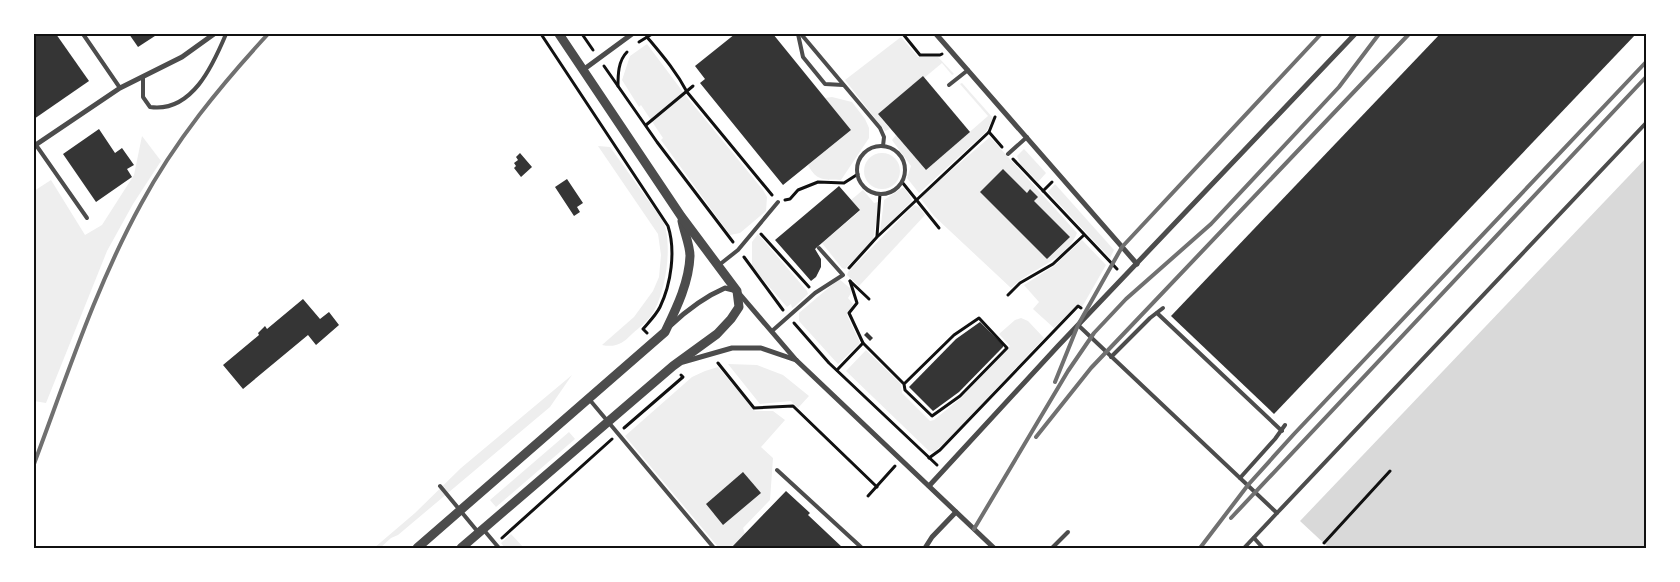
<svg xmlns="http://www.w3.org/2000/svg" width="1680" height="582" viewBox="0 0 1680 582" font-family="'Golos Text',sans-serif">
<style>
.green{fill:#eee}
.water{fill:#d9d9d9}
.building{fill:#353535}
.lines{fill:none;stroke-linecap:round;stroke-linejoin:round}
.path{stroke:#111;stroke-width:3}
.service{stroke:#4c4c4c;stroke-width:4}
.minor{stroke:#4c4c4c;stroke-width:5}
.tertiary{stroke:#4c4c4c;stroke-width:9}
.rail{stroke:#707070;stroke-width:4}
.neatline{fill:none;stroke:#111;stroke-width:2}
</style>
<rect width="100%" height="100%" fill="#fff"/>
<g class="green">
<polygon points="901,37 918,57 938,57 954,74 952,75 942,63 924,78 922,77 878,114 890,129 885,131 845,80"/>
<polygon points="647,44 686,96 763,190 767,197 766,211 740,233 730,235 661,140 663,138 641,105 639,107 622,80 630,56"/>
<polygon points="962,83 993,118 986,132 919,193 907,178 911,166 892,140 896,135 926,170 988,116 960,84"/>
<path d="M832,97L852,102L865,119L869,128V138L841,180C824,179 817,182 808,165L851,130L825,98Z"/>
<polygon points="142,136 161,161 133,204 107,251 46,403 34,401 34,191 51,180 85,235 102,225 134,175"/>
<path d="M990,137L1077,233C1066,261 1031,268 1011,288L934,216L921,199L925,193Z"/>
<path d="M598,146L610,147L663,221C673,244 666,289 654,311C649,320 640,327 632,334C623,343 616,348 602,345L634,317L653,291L659,277L661,255L658,234Z"/>
<polygon points="1024,149 1046,173 1038,182 1021,165 1017,156"/>
<circle cx="882" cy="171" r="18"/>
<polygon points="1055,184 1114,250 1110,258 1048,192"/>
<polygon points="902,188 904,188 910,196 912,201 880,232 884,200"/>
<polygon points="863,190 874,203 878,202 879,205 873,240 845,269 842,268 822,243 860,211 851,200"/>
<polygon points="914,205 919,207 925,215 859,286 847,275 848,272"/>
<polygon points="758,234 807,291 808,294 794,307 792,308 791,304 787,307 752,267 752,242"/>
<polygon points="1082,240 1106,265 1082,307 1078,304 1054,328 1033,309 1039,302 1024,285 1054,266"/>
<polygon points="839,279 851,289 851,293 848,298 853,304 847,315 860,343 838,364 799,321 799,313"/>
<polygon points="1021,318 1028,321 1044,338 947,441 934,452 929,451 846,371 866,350 901,384 902,393 930,421 934,420 961,398 1010,346 999,334 1015,320"/>
<polygon points="728,364 757,365 783,375 809,396 798,408 791,401 760,404"/>
<polygon points="718,367 755,411 773,411 785,420 761,447 773,458 770,500 743,528 745,534 731,548 719,548 625,436 692,377 705,371"/>
<polygon points="572,375 550,407 398,535 391,538 380,548 374,548 415,513 461,468"/>
<polygon points="569,432 575,439 496,507 490,500"/>
<polygon points="511,534 524,548 516,548 514,546 511,548 505,548 501,543"/>
</g>
<polygon class="water" points="1646,158 1646,548 1329,548 1300,521"/>
<g class="building">
<polygon points="34,34 56,34 89,81 34,119"/>
<polygon points="129,34 158,34 138,47"/>
<polygon points="735,34 773,34 851,130 783,185 700,83 705,79 695,66"/>
<polygon points="1440,34 1636,34 1274,414 1171,316"/>
<polygon points="923,76 970,132 926,170 878,114"/>
<polygon points="99,129 115,153 122,148 134,165 127,169 132,177 96,202 63,154"/>
<polygon points="520,153 532,167 521,177 514,168 516,166 514,163 518,160 516,157"/>
<polygon points="1003,169 1027,193 1030,189 1038,197 1034,201 1070,237 1047,259 980,192"/>
<polygon points="567,179 583,203 577,207 580,212 574,216 555,187"/>
<polygon points="839,186 860,210 815,249 821,259 821,267 816,277 811,281 775,240"/>
<polygon points="303,299 320,319 329,312 339,325 316,345 308,335 243,389 223,365 259,335 258,333 265,326 267,329"/>
<polygon points="980,322 1003,345 1003,347 959,392 933,411 909,387 956,339"/>
<polygon points="867,332 873,338 870,341 864,335"/>
<polygon points="743,472 761,493 723,525 706,504"/>
<polygon points="786,491 810,513 808,515 843,548 797,548 796,547 794,548 731,548"/>
</g>
<g class="lines">
<g class="path">
<path d="M541,34L668,226C676,251 671,284 660,307C656,315 649,322 643,329L647,333"/>
<polyline points="582,34 593,50"/>
<polyline points="903,34 920,55 940,55 942,54"/>
<path d="M647,37C662,55 676,71 687,92L772,195"/>
<polyline points="639,42 652,34"/>
<polyline points="604,66 657,142 733,242"/>
<path d="M618,86C618,75 618,61 627,52"/>
<polyline points="646,125 693,86"/>
<polyline points="989,132 1002,147"/>
<polyline points="1013,159 1117,269"/>
<polyline points="902,182 939,228"/>
<polyline points="1043,191 1052,182"/>
<polyline points="785,200 790,199 798,190 818,182 844,183 858,174"/>
<polyline points="761,234 809,287"/>
<polyline points="877,236 880,194"/>
<polyline points="744,257 783,310"/>
<polyline points="849,268 877,237 989,132 995,117"/>
<polyline points="850,281 857,303 849,313 863,343 904,384 905,390 932,416 960,396 1007,348 979,318 954,335 904,384"/>
<polyline points="850,281 869,299"/>
<polyline points="1008,295 1020,283 1053,264 1084,235"/>
<polyline points="794,323 829,363 937,465"/>
<polyline points="718,363 754,408 793,406 877,487"/>
<polyline points="837,370 863,343"/>
<polyline points="624,428 683,377 681,375"/>
<polyline points="929,458 940,450 1078,306 1081,308"/>
<polyline points="868,496 895,466"/>
<polyline points="502,538 612,439"/>
<polyline points="1324,543 1390,471"/>
</g>
<g class="service">
<polyline points="83,34 120,88"/>
<polyline points="798,34 803,57 825,84 843,85"/>
<polyline points="801,34 880,128 884,137 883,146"/>
<path d="M143,77V97L150,107C192,113 213,65 226,34"/>
<polyline points="949,85 968,70"/>
<polyline points="36,145 87,218"/>
<circle cx="881" cy="170" r="24"/>
<polyline points="1008,154 1027,137"/>
<polyline points="719,265 738,250 778,202"/>
<polyline points="1157,313 1282,431"/>
<polyline points="1078,325 1277,513 1646,123"/>
<polyline points="772,331 815,293 843,275 819,248"/>
<polyline points="1111,357 1150,318 1163,308"/>
<polyline points="589,399 714,548"/>
<polyline points="777,470 862,548"/>
<polyline points="1240,478 1275,439 1285,425"/>
<polyline points="440,486 478,532"/>
<polyline points="483,529 499,548"/>
<polyline points="1254,538 1263,548"/>
<polyline points="1052,548 1068,532"/>
<polyline points="1244,548 1277,513"/>
</g>
<g class="minor">
<polyline points="936,34 1137,264"/>
<polyline points="583,70 632,34"/>
<polyline points="34,146 120,88 182,57 214,34"/>
<path d="M670,326C687,310 704,297 725,288L737,291L796,360L994,548"/>
<polyline points="683,362 732,348 761,348 796,360"/>
<polyline points="929,486 1058,346 1355,34"/>
<polyline points="925,548 932,537 956,512"/>
</g>
<g class="tertiary">
<path d="M417,548L665,332C676,309 689,283 690,256C690,245 684,232 682,221"/>
<polyline points="461,548 673,366 717,334 731,319 739,307 737,291 681,216 559,34"/>
</g>
<g class="rail">
<polyline points="1055,382 1078,325 1122,247 1321,34"/>
<polyline points="1036,437 1091,368 1409,34"/>
<path d="M34,464C67,376 96,286 141,204C175,141 220,86 268,34"/>
<polyline points="1231,518 1646,77"/>
<polyline points="974,529 1068,371 1094,333 1126,299 1211,224 1339,87 1379,34"/>
<polyline points="1200,548 1248,485 1294,434 1646,62"/>
</g>
</g>
<rect width="1680" height="582" fill="none" stroke="#ffffff" stroke-width="70"/>
<rect x="35" y="35" width="1610" height="512" class="neatline"/>
</svg>
